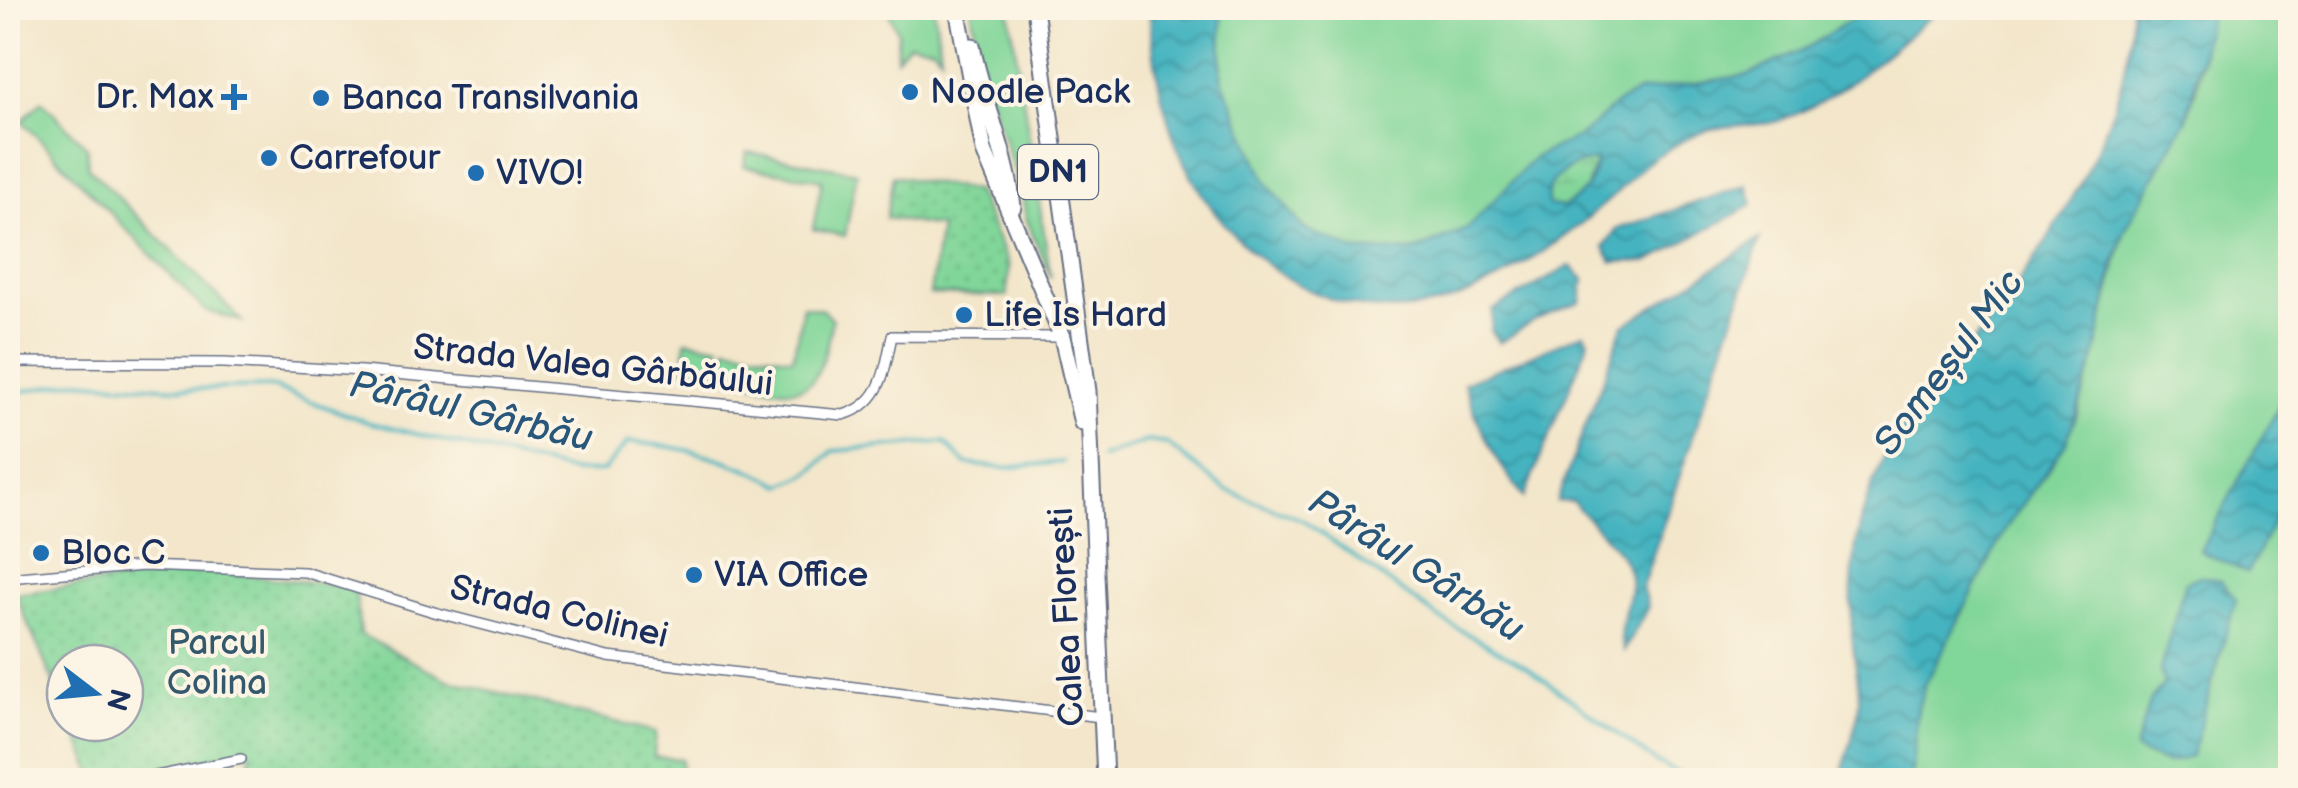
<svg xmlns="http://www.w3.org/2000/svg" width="2298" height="788" viewBox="0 0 2298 788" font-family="'Balsamiq Sans',sans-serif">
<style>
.grass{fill:#81d699;stroke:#4e827c;stroke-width:2.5}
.wetland{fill:url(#wetland-marsh);stroke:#4e827c;stroke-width:2.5}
.park{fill:url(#park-dots);stroke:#4e827c;stroke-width:2.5}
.water{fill:url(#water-waves);stroke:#30728f;stroke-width:2.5;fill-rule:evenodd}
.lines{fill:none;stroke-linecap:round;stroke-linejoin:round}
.stream{stroke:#45b4c0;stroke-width:4}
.minor-casing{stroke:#676f84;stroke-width:12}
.primary-casing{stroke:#676f84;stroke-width:19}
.minor{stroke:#fff;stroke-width:9}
.primary{stroke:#fff;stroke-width:15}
.poi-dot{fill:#1f6fb2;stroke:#fcf5e5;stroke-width:4}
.labels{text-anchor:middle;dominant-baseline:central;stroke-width:8;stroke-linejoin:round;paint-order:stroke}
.shield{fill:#fcf5e5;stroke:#5e6a86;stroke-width:2.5}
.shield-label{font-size:32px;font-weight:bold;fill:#1b2f5e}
.poi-label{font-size:35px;fill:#1b2f5e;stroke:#fcf5e5;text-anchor:start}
.street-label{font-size:35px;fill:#1b2f5e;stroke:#fcf5e5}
.park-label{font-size:35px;fill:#34596d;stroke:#fcf5e5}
.water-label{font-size:38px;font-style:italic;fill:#28577b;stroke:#fcf5e5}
</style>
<defs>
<pattern id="wetland-marsh" width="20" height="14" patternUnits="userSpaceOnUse" patternTransform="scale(2.5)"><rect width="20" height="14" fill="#81d699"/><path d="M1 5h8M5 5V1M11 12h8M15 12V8" fill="none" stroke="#6fb886"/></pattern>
<pattern id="park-dots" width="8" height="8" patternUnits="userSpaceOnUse" patternTransform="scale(2.5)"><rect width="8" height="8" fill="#81d699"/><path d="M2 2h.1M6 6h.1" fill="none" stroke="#6fb886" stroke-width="1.8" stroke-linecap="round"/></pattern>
<pattern id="water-waves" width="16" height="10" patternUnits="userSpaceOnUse" patternTransform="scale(2.5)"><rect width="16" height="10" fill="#45b4c0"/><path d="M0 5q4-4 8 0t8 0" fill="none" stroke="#39939f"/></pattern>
</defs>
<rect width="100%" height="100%" fill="#fcf5e5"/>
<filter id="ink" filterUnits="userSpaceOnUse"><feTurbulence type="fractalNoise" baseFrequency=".01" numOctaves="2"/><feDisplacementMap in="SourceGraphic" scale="20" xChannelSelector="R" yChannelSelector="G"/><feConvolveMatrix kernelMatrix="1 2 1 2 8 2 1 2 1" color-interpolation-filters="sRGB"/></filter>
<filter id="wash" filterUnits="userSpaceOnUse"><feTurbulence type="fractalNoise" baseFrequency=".0048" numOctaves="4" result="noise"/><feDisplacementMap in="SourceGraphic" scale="40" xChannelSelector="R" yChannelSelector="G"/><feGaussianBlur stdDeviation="2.25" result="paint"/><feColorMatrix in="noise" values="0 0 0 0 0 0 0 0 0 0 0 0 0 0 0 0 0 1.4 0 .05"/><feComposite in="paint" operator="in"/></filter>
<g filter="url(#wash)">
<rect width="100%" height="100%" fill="#f3e6ca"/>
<g class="grass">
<polygon points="887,8 934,8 941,56 933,47 909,43 896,58 898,33"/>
<polygon points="971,8 1009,8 1051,278 1026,218 1022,193 983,79"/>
<polygon points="1222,8 1869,8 1807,48 1747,75 1638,92 1618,103 1581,136 1535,157 1467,229 1414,251 1356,251 1329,243 1304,229 1266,182 1221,77"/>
<polygon points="2209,8 2290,8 2290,780 1911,780 1918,707 1925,685 2006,528 2054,461 2078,414 2125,230 2187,118 2198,81"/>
<polygon points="42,101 87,147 88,167 242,321 205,311 22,121"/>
<polygon points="747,152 857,172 845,236 813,229 822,180 744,166"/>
<path d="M803,306L821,309L832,319C816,411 802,392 722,377L727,347L793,358Z"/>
<polygon points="686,340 720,346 715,376 685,369"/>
</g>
<path class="wetland" d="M1597,160L1584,193L1564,207L1549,205C1540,178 1575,163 1597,160Z"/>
<g class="park">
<polygon points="893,176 976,191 1009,266 1007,296 930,294 940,227 886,218"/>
<polygon points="197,570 355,587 360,634 448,680 656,732 654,757 681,759 681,780 250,780 250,751 96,780 71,723 125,723 125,663 65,663 65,709 15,594"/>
</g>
<g class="water">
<path d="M1149,8H1222L1221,77L1266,182L1304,229L1356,251H1415L1467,229L1535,157L1581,136L1618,103L1639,92L1748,75L1807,48L1869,8H1941C1892,48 1842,99 1781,120C1759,127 1736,123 1713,129C1696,133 1680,142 1665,151C1640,165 1625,187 1603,205C1564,239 1511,277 1463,296C1352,340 1245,272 1191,176C1164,128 1153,61 1149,8ZM1596,160C1594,183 1583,195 1564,207L1549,205C1540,178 1574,163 1596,160Z"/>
<path d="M2131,8H2209L2208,22L2187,118L2125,230L2114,264L2095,358L2066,443L2006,528L1925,685L1918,707L1911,780H1841C1845,753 1859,728 1859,699C1859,681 1855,664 1853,646C1848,586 1854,522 1880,467C1902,419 1942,381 1975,340C2043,255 2135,119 2131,8Z"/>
<polygon points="1747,185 1753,205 1649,261 1612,262 1604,247 1617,229"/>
<path d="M1760,239L1642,587L1648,607L1624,651C1611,622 1641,592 1626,565C1615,543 1589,522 1573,502L1557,501L1623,326Z"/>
<polygon points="1570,266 1584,279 1581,302 1539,318 1499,343 1491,331 1493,310"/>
<path d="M1584,333L1589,341L1524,497C1495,461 1478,426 1464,383Z"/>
<polygon points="2290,386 2290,488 2248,573 2200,551"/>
<polygon points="2200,576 2221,581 2236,600 2191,757 2166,763 2135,750 2149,702 2164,684 2160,670 2185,583"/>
</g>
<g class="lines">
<g class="stream">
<path d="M8,394L76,381L192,389L271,387L370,423L575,472L603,471L628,442C686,446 731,459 782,485L808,474L833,451L944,442L966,464L1004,468L1063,462"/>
<polyline points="1101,457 1147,441 1167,444 1226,490 1303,520 1439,618 1527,667 1656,762 1690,780"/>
</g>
</g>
</g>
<g filter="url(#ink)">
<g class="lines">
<g class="minor-casing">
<g id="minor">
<path d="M8,362L224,363L362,371L843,415C882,404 884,372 892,336L1062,337"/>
<polyline points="8,578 143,566 305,572 434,612 608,657 1101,717"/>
<polyline points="137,780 241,759"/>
</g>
</g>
<g class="primary-casing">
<g id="primary">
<polyline points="957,8 984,151 1062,337 1082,423"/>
<polyline points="1035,8 1088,391 1105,780"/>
<path d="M972,46C983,101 1007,151 1013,207"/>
</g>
</g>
<use href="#minor" class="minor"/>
<use href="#primary" class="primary"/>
</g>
</g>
<g class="poi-dot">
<circle cx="910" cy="92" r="10"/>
<path d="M229 82h10v10h10v10h-10v10h-10v-10h-10v-10h10z"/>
<circle cx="321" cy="98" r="10"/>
<circle cx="269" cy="158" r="10"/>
<circle cx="476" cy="173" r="10"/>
<circle cx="964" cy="315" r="10"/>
<circle cx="41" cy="553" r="10"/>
<circle cx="694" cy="575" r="10"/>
</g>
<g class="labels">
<rect class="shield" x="1018" y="145" width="80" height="54" rx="8"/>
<g class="shield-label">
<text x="1058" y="172">DN1</text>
</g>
<g class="poi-label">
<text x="930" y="92">Noodle Pack</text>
<text x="214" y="97" text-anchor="end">Dr. Max</text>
<text x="341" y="98">Banca Transilvania</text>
<text x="289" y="158">Carrefour</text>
<text x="496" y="173">VIVO!</text>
<text x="984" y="315">Life Is Hard</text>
<text x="61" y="553">Bloc C</text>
<text x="714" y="575">VIA Office</text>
</g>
<g class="street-label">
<text transform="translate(593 366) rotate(6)">Strada Valea Gârbăului</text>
<text transform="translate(559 612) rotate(13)">Strada Colinei</text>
<text transform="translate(1067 617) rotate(-93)">Calea Florești</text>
</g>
<g class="park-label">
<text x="217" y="643">Parcul<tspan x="217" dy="40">Colina</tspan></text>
</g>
<g class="water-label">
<text transform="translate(1949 363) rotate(-53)">Someșul Mic</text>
<text transform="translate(471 412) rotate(13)">Pârâul Gârbău</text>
<text transform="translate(1416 566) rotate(33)">Pârâul Gârbău</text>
</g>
</g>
<rect width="2298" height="788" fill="none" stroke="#fcf5e5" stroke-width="40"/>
<g transform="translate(95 693) rotate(106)"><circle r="48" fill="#fcf5e5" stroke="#a2a6af" stroke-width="2.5"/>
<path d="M0-8L18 38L0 25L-18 38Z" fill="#1f6fb2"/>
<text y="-15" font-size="28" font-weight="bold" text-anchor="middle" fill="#1b2f5e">N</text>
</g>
</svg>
